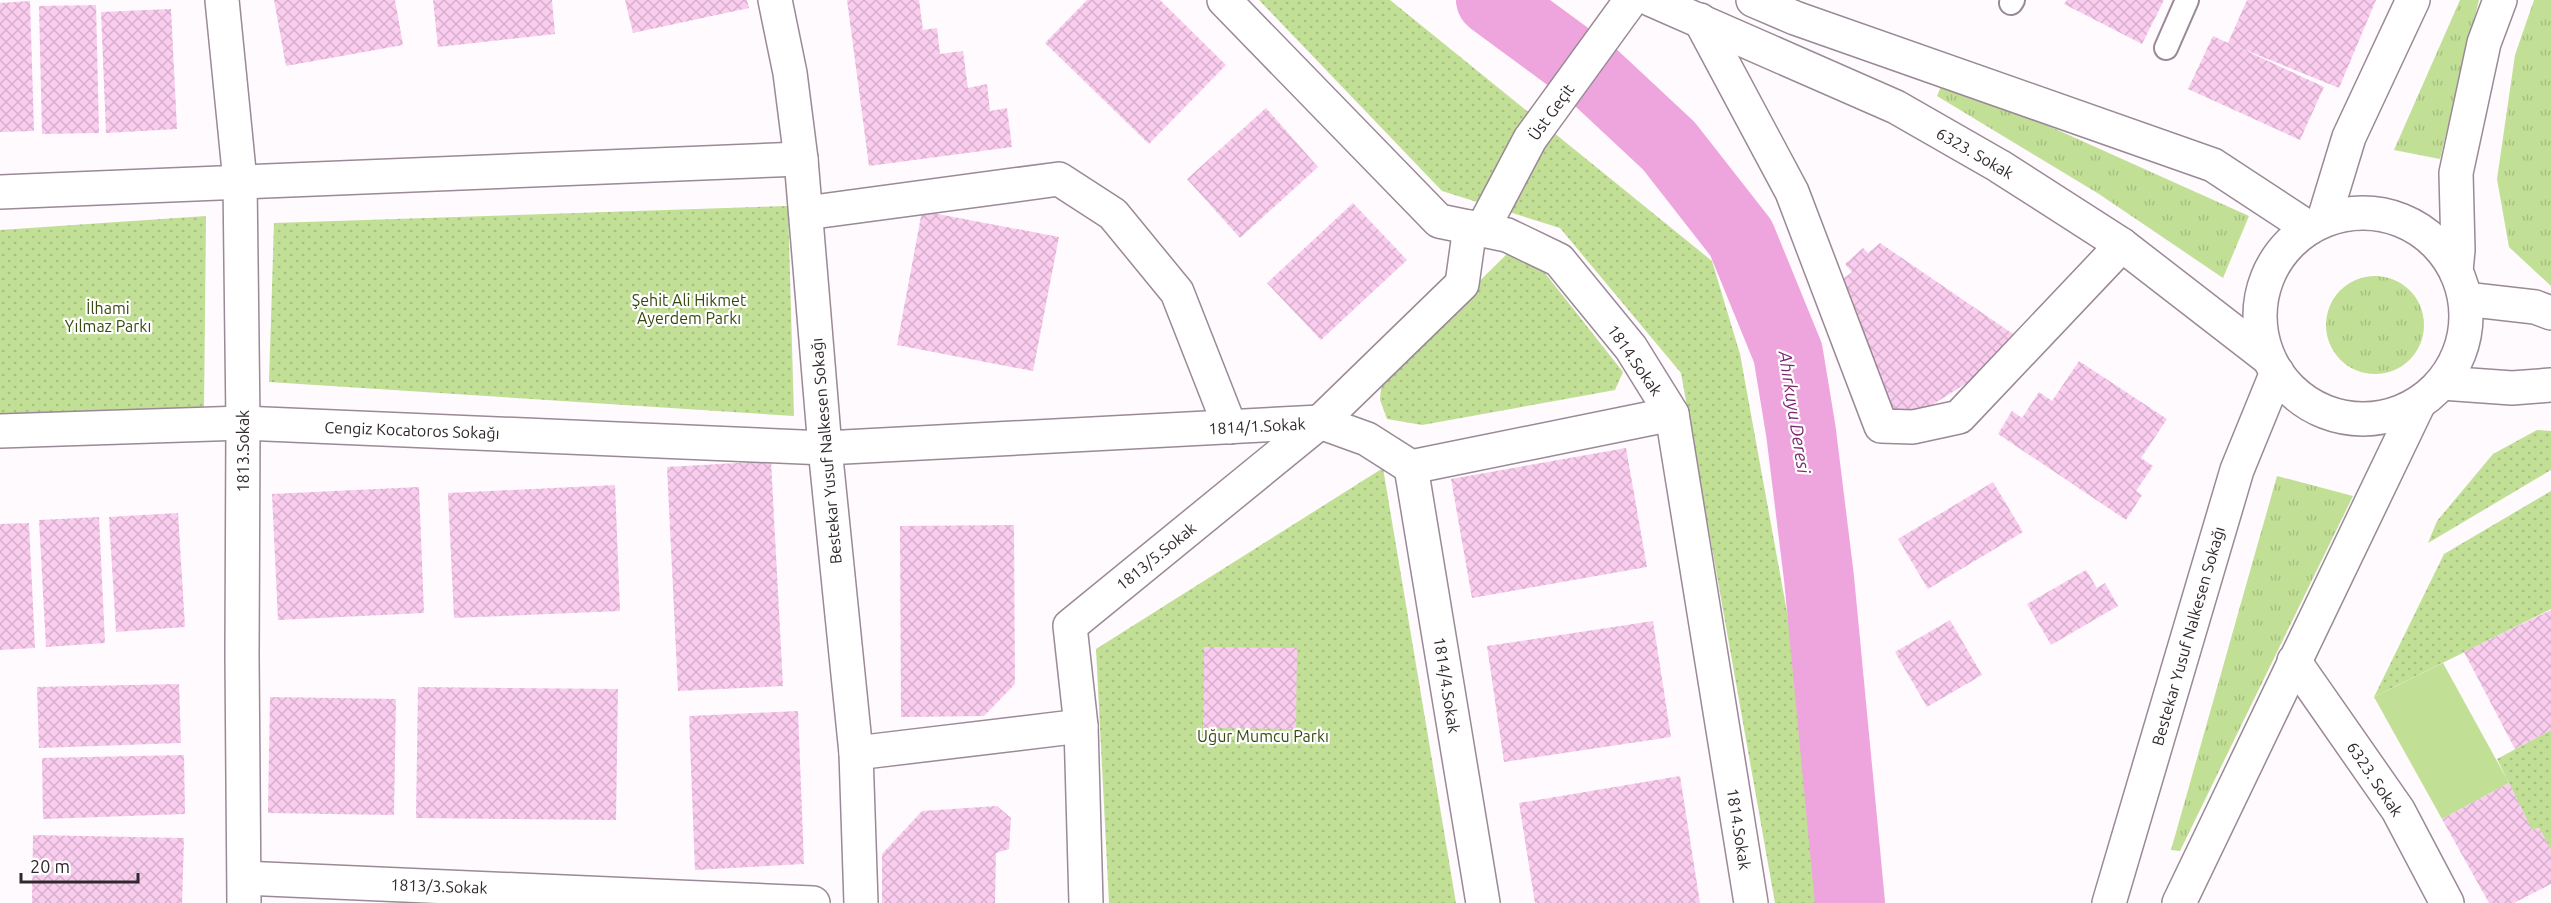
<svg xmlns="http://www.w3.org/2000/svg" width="2551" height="903" viewBox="0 0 2551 903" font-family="Ubuntu,sans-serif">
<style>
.grass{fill:url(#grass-tufts)}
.park{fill:url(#park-dots)}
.pitch{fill:#c2df96}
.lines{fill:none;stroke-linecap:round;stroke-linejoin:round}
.river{stroke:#eea5de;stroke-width:70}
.building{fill:url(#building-cross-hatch)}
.lane-casing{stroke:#9a8996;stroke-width:26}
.street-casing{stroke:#9a8996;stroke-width:36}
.secondary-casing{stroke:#9a8996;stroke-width:36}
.lane{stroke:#fff;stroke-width:22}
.street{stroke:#fff;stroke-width:33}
.secondary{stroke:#fff;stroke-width:33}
.labels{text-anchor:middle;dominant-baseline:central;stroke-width:4.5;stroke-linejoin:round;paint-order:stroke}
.street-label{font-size:16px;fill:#30292e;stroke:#fff}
.park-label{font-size:16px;fill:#36490e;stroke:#fff}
.water-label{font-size:18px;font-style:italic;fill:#7b286d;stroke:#fff}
</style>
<defs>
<pattern id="grass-tufts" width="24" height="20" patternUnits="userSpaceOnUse" patternTransform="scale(1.5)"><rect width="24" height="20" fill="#c2df96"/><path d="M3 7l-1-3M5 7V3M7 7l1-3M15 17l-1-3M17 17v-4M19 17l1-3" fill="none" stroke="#a7bf82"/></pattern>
<pattern id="park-dots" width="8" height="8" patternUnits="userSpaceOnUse" patternTransform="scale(1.5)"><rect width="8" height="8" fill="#c2df96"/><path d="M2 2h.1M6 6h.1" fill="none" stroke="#a7bf82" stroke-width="1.8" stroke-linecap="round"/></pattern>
<pattern id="building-cross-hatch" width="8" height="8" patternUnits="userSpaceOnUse" patternTransform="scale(1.5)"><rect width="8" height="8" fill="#facdef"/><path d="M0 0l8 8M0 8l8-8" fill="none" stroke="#d7b0cd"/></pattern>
</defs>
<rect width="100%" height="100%" fill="#fefafd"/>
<g class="grass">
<polygon points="2460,0 2479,0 2440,159 2394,150"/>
<polygon points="2534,0 2551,0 2551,286 2509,247 2497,179 2515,55"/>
<polygon points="1944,79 2249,216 2223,278 2099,194 1937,96"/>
<circle cx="2375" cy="325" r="49"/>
<polygon points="2277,476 2353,496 2180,851 2171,850"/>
</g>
<g class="park">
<polygon points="1259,0 1390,0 1712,261 1740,354 1811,744 1816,903 1775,903 1681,373 1560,228 1442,191"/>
<polygon points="788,206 794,416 269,382 274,223"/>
<polygon points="206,216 204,410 0,416 0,230"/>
<polygon points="1512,249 1541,268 1623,372 1615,390 1422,425 1387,419 1380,400 1382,377"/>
<polygon points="2537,430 2551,431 2551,470 2428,543 2437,521 2493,454"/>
<polygon points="1383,468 1456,903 1109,903 1096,649"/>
<polygon points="2551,491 2551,609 2374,697 2444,554"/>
<polygon points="2551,730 2551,850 2539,828 2532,830 2497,759"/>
</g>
<polygon class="pitch" points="2443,663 2509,783 2442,819 2374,697"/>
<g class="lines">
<polyline class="river" points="1491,0 1593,75 1669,146 1741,238 1788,353 1801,432 1819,578 1850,903"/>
</g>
<g class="building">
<polygon points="274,0 395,0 403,45 286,66"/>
<polygon points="433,0 552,0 555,34 438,47"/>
<polygon points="625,0 747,0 749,8 633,33"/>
<polygon points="847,0 919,0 923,30 937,28 940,54 963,51 968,88 987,84 990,111 1007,108 1012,147 869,166"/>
<polygon points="1087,0 1160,0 1226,65 1149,144 1045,43"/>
<polygon points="2067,0 2164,0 2142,44 2064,4"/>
<polygon points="2247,0 2376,0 2339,88 2238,47 2324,87 2300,140 2188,89 2213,36 2228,43"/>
<polygon points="30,1 34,131 0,132 0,3"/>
<polygon points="96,5 99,133 42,134 39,6"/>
<polygon points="171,9 177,129 106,133 101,12"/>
<polygon points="1266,108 1318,167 1240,238 1187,179"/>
<polygon points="1353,203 1407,260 1321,340 1267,283"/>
<polygon points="922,211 1059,237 1033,371 897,345"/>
<polygon points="1880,243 2016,336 2015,353 1903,423 1889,420 1839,282 1852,272 1845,264 1863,248 1868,253"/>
<polygon points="2079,361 2167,419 2141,458 2153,466 2136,491 2142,495 2126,520 1998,434 2012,411 2022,418 2039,392 2052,401"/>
<polygon points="1626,448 1647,567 1472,598 1451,479"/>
<polygon points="771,461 783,686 678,691 667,467"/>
<polygon points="1993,482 2023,532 1928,589 1898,539"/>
<polygon points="615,485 620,611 454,618 448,493"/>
<polygon points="419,487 424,613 278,620 272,494"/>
<polygon points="178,513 185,627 116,632 109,517"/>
<polygon points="99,517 105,643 46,647 39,520"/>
<polygon points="29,523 35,648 0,650 0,524"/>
<polygon points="1014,525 1015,684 984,716 901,717 900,526"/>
<polygon points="2086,570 2097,588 2105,583 2118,606 2051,645 2027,604"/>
<polygon points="2551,610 2551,730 2515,749 2464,652"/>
<polygon points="1950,620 1982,675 1927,707 1895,652"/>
<polygon points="1653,621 1671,737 1504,762 1487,646"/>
<polygon points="1204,647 1297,648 1296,729 1203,728"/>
<polygon points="179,684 181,743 39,748 37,687"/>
<polygon points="418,687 618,689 616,820 416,818"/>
<polygon points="270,697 396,699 394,815 268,813"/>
<polygon points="798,711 804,864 695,870 689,716"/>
<polygon points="184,755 185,814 43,819 42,758"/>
<polygon points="1680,776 1700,903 1535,903 1519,803"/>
<polygon points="2509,783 2532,830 2539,828 2551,850 2551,884 2514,903 2489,903 2442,819"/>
<polygon points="997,806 1011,818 1009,849 996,853 995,903 882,903 882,854 922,811"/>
<polygon points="33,835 184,838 182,903 32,903"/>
</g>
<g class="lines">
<g class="lane-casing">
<g id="lane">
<polyline points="2011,3 2013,0"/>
<polyline points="2166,48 2187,0"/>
</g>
</g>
<g class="street-casing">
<g id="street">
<polyline points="222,0 240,181 243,423 242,656 244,903"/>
<polyline points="775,0 790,73 801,159 825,448 856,753 861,903"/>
<polyline points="1224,0 1439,221 1507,235 1559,260 1631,348 1672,414 1751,903"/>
<polyline points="1652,0 1896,107 1999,166 2122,245 2268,358"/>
<polyline points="1753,0 1795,18 2213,165 2309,228"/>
<polyline points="1700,20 1792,192 1881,426 1913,427 1959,417 2122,245"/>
<polyline points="0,192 801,159"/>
<polyline points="806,213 1059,179 1113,214 1177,292 1230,427"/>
<polyline points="1482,230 1530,139 1631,0"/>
<polyline points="2465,299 2535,307 2551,313"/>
<polyline points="2442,383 2512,388 2551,385"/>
<polyline points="0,431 243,423 825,448 1320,422 1367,439 1411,467 1672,414"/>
<polyline points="1411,467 1483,903"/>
<polyline points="2294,661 2398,810 2447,903"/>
<polyline points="856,753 1081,726"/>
<polyline points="245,878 813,903"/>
<polyline points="1086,903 1081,726 1070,626 1320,422 1462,284 1470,227"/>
</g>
</g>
<g class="secondary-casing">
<g id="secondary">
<circle cx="2363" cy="316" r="103"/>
<polyline points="2324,219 2349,137 2413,0"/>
<polyline points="2456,271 2458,250 2456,173 2484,43 2500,0"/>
<polyline points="2109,903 2237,470 2277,372"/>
<polyline points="2179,903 2419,403"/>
</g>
</g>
<use href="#lane" class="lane"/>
<use href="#street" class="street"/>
<use href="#secondary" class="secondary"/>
</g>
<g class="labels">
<g class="street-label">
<text transform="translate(1551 112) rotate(-54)">Üst Geçit</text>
<text transform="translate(1975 153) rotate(30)">6323. Sokak</text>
<text transform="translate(1635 360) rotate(55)">1814.Sokak</text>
<text transform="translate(1257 426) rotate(-3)">1814/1.Sokak</text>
<text transform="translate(412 430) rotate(2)">Cengiz Kocatoros Sokağı</text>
<text transform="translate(243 451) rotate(-90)">1813.Sokak</text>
<text transform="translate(826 451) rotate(-95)">Bestekar Yusuf Nalkesen Sokağı</text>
<text transform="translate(1156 556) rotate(-39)">1813/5.Sokak</text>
<text transform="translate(2188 636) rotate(-74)">Bestekar Yusuf Nalkesen Sokağı</text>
<text transform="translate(1447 685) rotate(81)">1814/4.Sokak</text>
<text transform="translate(2375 779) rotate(56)">6323. Sokak</text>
<text transform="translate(1739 829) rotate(81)">1814.Sokak</text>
<text transform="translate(439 886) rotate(2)">1813/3.Sokak</text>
</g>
<g class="park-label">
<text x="689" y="300">Şehit Ali Hikmet<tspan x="689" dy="18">Ayerdem Parkı</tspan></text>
<text x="108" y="308">İlhami<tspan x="108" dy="18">Yılmaz Parkı</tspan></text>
<text x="1263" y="736">Uğur Mumcu Parkı</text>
</g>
<g class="water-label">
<text transform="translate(1795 412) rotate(81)">Ahırkuyu Deresi</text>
</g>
</g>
<path d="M21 873v9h117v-9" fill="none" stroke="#30292e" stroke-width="3"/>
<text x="30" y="873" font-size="18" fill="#30292e" stroke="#ffffff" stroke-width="4.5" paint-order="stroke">20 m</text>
</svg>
